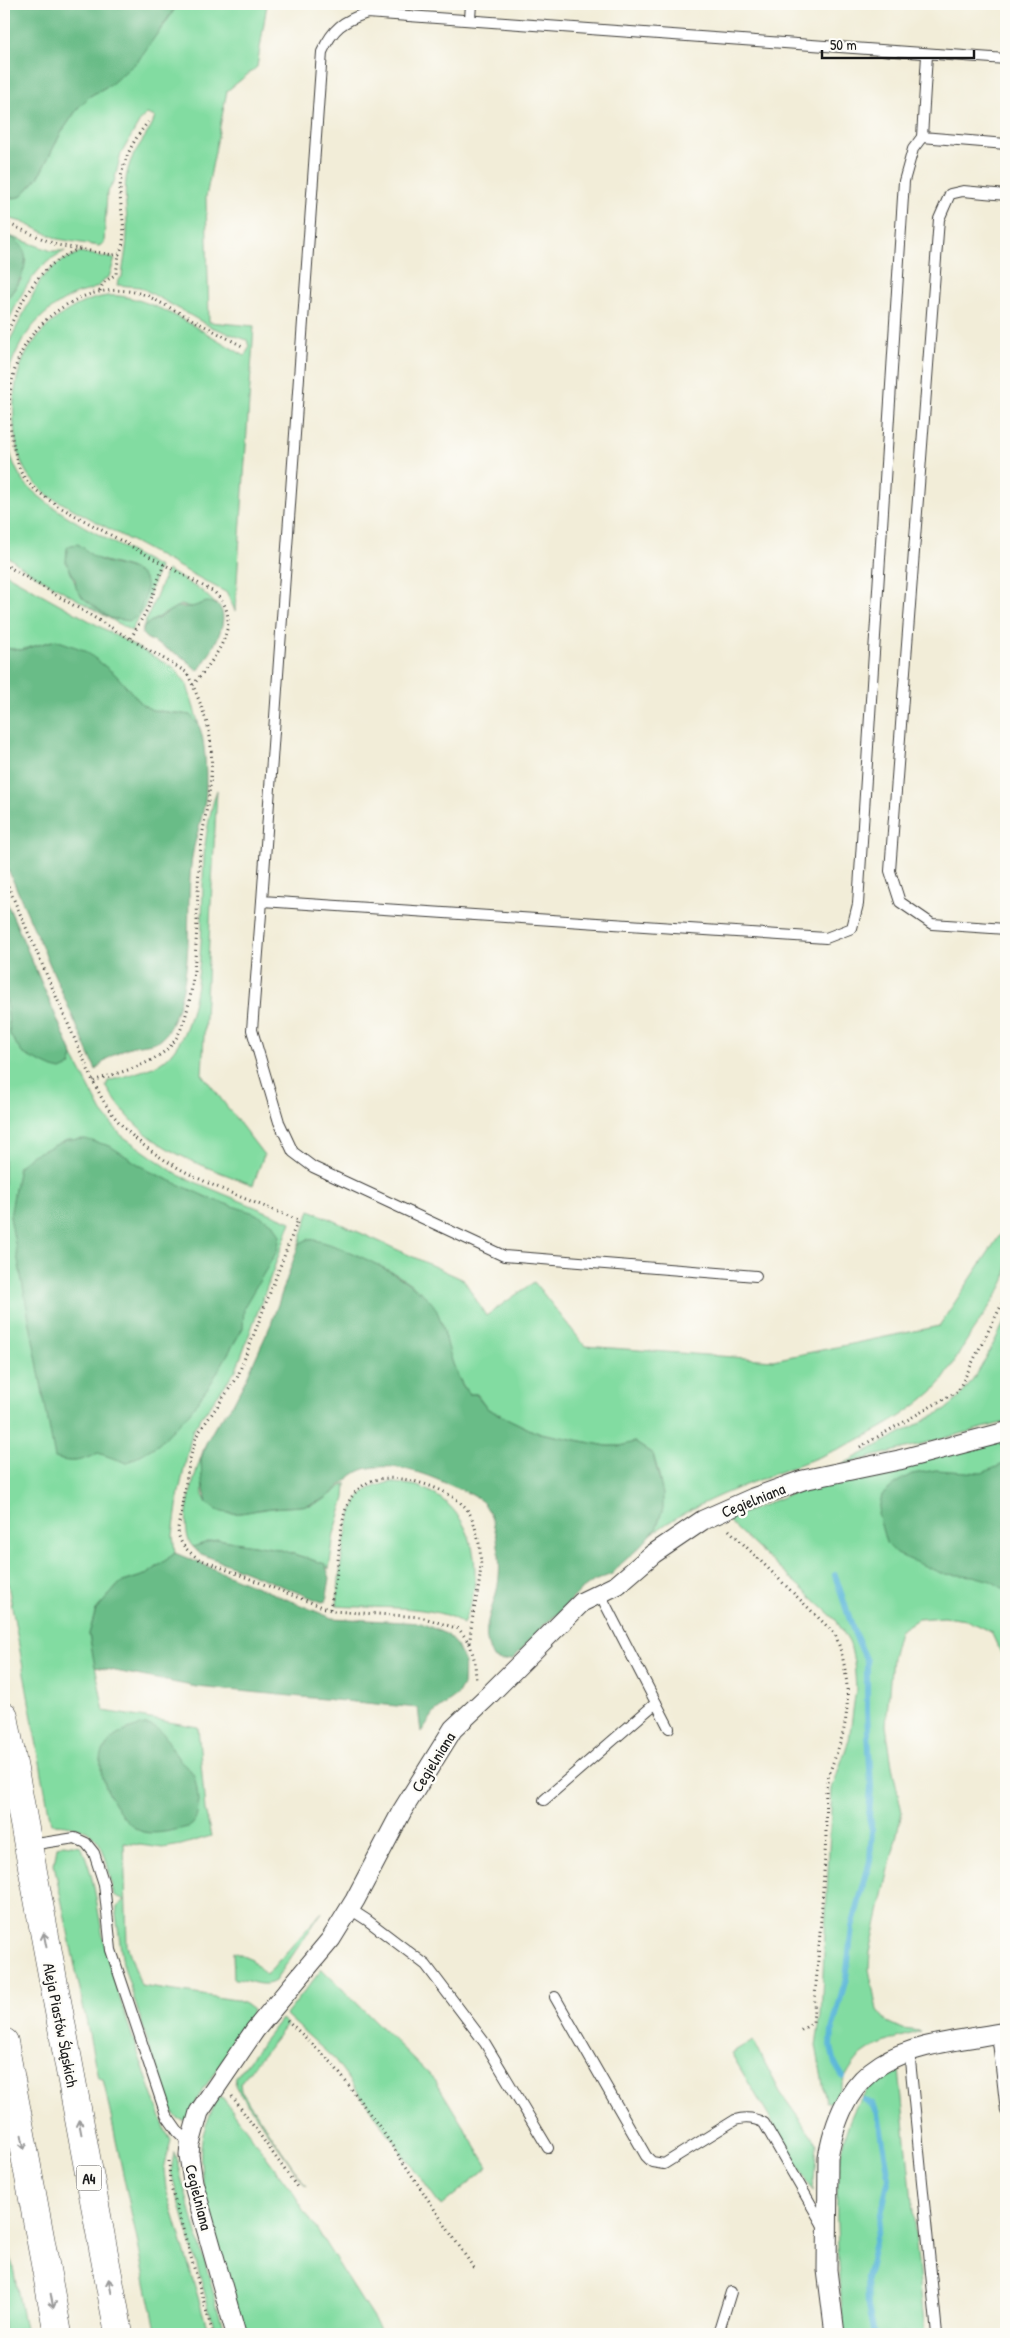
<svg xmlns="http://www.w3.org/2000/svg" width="1010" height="2338" viewBox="0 0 1010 2338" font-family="'Patrick Hand',sans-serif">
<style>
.green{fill:#82dca1;stroke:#4f7c5e;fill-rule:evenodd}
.forest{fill:#69bc87;stroke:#426c52}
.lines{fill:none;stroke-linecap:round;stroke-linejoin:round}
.stream{stroke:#5bb7d9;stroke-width:6}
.service-casing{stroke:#3c3b38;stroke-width:12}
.minor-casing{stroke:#3c3b38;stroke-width:21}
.motorway-casing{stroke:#3c3b38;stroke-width:29}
.path{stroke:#3c3b38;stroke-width:3;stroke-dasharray:1 4;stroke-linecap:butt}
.service{stroke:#fff;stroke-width:10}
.minor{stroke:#fff;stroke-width:19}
.motorway{stroke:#fff;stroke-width:28}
.oneway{stroke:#999}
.labels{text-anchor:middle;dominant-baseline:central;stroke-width:5;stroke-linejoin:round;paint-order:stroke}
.shield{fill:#fdfcf7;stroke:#605f5e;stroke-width:1}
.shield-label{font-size:15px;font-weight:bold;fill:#1c1c1c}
.street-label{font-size:16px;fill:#1c1c1c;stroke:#fdfcf7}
</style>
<rect width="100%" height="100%" fill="#fdfcf7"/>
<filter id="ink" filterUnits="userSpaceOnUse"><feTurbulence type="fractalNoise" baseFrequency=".02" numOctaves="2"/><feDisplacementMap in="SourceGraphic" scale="10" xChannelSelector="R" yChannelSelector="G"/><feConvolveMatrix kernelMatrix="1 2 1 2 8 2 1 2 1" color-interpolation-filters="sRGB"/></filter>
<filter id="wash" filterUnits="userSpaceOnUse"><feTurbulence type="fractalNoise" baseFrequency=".0096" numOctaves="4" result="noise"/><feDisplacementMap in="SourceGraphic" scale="20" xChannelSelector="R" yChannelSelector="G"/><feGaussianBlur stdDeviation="1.12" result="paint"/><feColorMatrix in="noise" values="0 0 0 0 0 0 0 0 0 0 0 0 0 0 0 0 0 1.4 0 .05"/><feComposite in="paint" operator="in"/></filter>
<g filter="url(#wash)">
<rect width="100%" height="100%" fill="#f2edd8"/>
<g class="green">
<path d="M178,4H267L257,67L227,91L206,197L209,322L254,326L235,611L227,593L49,496C42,489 33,482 28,475C18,461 15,439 14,424C13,406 14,388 19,371C30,334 69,301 107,296C145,291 211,337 245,356L249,347L247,340L211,327L140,287L117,285L118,280L122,277C123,263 127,249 127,234C128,212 122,191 128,169C133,149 149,136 155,117L147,114L141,119L121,154L114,182L107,193L104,243L99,246L58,239L22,222L4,217V199L20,197L38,178L61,133L78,108L90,96L111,84L163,27Z"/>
<path d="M4,234L52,251H65C31,267 19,299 4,331V303L21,280L18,242Z"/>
<path d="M80,252L115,259L109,277C101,280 101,285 95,288C89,291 82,292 76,294C34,314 15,344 4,388V352L41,279L57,264Z"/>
<path d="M4,425C6,442 11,460 20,476C38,507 125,548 159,567L145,606L131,631L25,569L4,554ZM98,559L133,569L145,579L117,620C107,617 81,599 77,588C73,579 71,571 66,562Z"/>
<polygon points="167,570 202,591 217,605 211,603 192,607 180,605 150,622 143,628"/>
<polygon points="4,571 11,577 174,668 187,685 199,725 190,715 152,710 143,705 129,690 56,640 21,650 4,648"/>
<path d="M217,790L202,1074L264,1155L253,1185C189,1160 144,1149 106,1086L108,1081C121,1077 153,1069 162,1062C211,1026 199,902 205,846C207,828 211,808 217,790Z"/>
<path d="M4,896L73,1056L102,1112L121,1135L178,1175L291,1222L236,1370L193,1429L179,1492L173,1535L175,1553L148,1574L120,1583L96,1610L89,1634L104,1711L198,1727L205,1810L211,1836L181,1845L163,1848L124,1843L127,1945L141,1986L236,2000L245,2004L253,2010L250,2019L199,2096L188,2120C176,2122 173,2112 167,2103L123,1964L116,1914L117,1907L125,1900L114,1895C104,1850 105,1825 51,1824L4,1562Z"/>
<path d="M310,1210L464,1280L486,1316L534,1282L585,1346L773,1360L939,1326L1006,1226C1006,1242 1008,1260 1006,1276C1005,1287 976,1325 969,1337C957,1355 949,1376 933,1391C852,1465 736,1471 650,1535C669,1514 661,1479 653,1454L634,1442L621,1446H607L535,1432L488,1409L477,1394H469C460,1383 454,1367 449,1354C445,1344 446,1334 442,1324C423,1272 355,1257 309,1239L299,1244Z"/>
<path d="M1006,1319V1422L841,1465L946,1409C975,1387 989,1351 1006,1319Z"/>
<path d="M1006,1439V1673L1003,1658L991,1632L966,1620L944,1617L918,1619L899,1631L892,1658L886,1725L892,1766L902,1812L870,1952L869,1969L877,2010L887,2022L902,2029L921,2031C901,2037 879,2042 862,2055C849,2065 841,2088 833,2102H826L816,2045L821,2015L832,1788L849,1740L856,1688L854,1662L850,1644L836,1620L727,1520L790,1494L814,1487Z"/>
<path d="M206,1443L201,1459L203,1495L207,1503L213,1508L239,1513L272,1508L311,1505L322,1501L346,1483L345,1498L334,1534L329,1570L325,1564L278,1549L228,1541L217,1539L193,1547C175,1529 198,1464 206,1443Z"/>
<path d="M390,1482C398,1484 408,1484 417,1486C465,1503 481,1548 473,1595C471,1605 466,1615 463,1624C439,1603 369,1609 337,1606C338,1582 345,1511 362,1494C369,1487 381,1485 390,1482Z"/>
<path d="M63,1844L81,1846C96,1878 97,1913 105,1946C121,2009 144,2070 166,2132L171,2140L164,2169L166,2189L209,2334H157L156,2330L103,2079L98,2078L54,1864L57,1847Z"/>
<path d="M322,1912L275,1981C262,1989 249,1979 234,1979L233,1952L252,1960L266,1975Z"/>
<polygon points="322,1969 435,2080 488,2167 441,2206 335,2060 286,2015"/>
<polygon points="281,2019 287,2024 240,2083 241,2091 306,2186 235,2086 236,2077"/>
<polygon points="753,2040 780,2092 817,2144 813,2191 731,2053"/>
<path d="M899,2069L925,2334H846C841,2316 841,2296 840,2278C836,2221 829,2136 867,2090C876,2080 888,2075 899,2069Z"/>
<path d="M218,2096L223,2098L294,2194L383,2334H245C231,2287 193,2185 202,2139C205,2125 212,2110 218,2096Z"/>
<polygon points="174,2152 225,2334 216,2334 171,2172"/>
<polygon points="4,2221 26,2334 4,2334"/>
</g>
<g class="forest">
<polygon points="4,4 178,4 138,61 111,84 90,96 78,108 61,133 38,178 20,197 4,199"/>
<path d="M4,234C8,236 14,238 18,242C37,260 15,289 4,303Z"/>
<path d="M78,544C86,549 92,557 100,560C122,569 158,566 143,602C140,610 138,617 130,621L110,618L83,598L76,588L75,579L66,562L67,548L71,545Z"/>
<path d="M207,602C243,605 208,658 198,671L184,658L146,638L142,634L143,628L150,622L159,618L176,607H192Z"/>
<path d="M56,640L84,650L115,674L143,705L152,710L190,715C193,718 197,722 199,726C205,739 206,768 206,783C207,808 196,832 192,857C184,915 197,980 167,1032C159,1046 143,1043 130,1047C116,1052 105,1059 96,1070L4,860V648L21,650Z"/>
<polygon points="4,896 73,1056 70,1066 61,1070 53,1068 31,1058 22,1053 10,1035 4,974"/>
<path d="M85,1139L110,1146L149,1171L211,1199L254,1213L274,1224L280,1236L277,1251L244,1307L243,1328L211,1383L189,1413L159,1444L127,1463L98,1453C83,1461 72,1464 55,1458L10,1217L19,1166L32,1155L67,1140Z"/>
<path d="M308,1239C336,1241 425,1284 436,1309C449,1337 449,1371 469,1394H476L488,1409L535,1432L607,1446H621L634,1442L653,1454L663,1494V1508L656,1529L641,1546L621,1564L612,1574L594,1581L580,1591L558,1614L546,1623L513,1659L501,1661L493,1658C478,1629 493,1613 498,1585C502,1562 498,1525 485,1505C479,1496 455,1487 445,1483C423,1473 394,1463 369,1468C349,1471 338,1493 320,1501C306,1508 287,1506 272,1508C257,1509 242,1515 227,1513C219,1512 213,1508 207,1503L202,1481L201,1459L206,1443L216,1425L233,1404L246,1379L271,1324L299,1244Z"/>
<polygon points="1006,1463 1006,1590 991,1581 973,1576 943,1574 897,1554 886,1543 878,1514 882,1495 899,1481 912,1474 936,1470 982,1473"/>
<polygon points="217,1539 278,1549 325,1564 330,1578 326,1601 322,1602 199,1553 193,1547"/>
<polygon points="175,1553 332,1618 421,1623 446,1634 457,1646 464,1661 463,1685 457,1696 435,1712 421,1732 418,1708 197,1687 95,1667 89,1634 96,1610 120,1583 148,1574"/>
<path d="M145,1725C164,1726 167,1741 176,1755C181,1763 189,1766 193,1774C198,1785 203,1823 188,1827C175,1830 157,1835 143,1832C130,1828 121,1814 114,1803C91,1763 96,1735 145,1725Z"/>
</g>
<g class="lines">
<g class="stream">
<polyline points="835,1575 854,1632 867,1661 867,1712 871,1787 869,1817 872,1830 870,1861 852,1927 846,1978 832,2030 831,2047 835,2064 843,2077"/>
<polyline points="864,2100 872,2104 878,2113 889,2178 867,2278 868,2307 874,2334"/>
</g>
</g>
</g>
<g filter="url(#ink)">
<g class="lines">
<g class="service-casing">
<g id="service">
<polyline points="470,19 471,4"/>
<path d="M1006,59L367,13C343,21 333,28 322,52L262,901L826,938L852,928L858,904L904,181L913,149L922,137L1006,144"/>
<polyline points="922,137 927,55"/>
<polyline points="1006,195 963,191 950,194 939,219 890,871 900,902 932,924 1006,929"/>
<polyline points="262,901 252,1030 279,1122 293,1152 313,1167 504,1256 756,1276"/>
<polyline points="600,1594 669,1728"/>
<polyline points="544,1800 656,1703"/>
<polyline points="30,1845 75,1838 86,1843 94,1853 104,1884 111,1950 166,2115 178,2132 190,2144"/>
<polyline points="350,1909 367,1920 426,1965 485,2043 548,2148"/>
<path d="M555,1997L646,2156L652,2162L664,2164L735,2120C745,2117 755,2118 764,2123L825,2229"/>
<polyline points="997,2033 1006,2111"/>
<polyline points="909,2050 937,2334"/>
<polyline points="718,2334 731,2292"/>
</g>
</g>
<g class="minor-casing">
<g id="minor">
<polyline points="236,2334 193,2182 189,2155 190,2144 199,2112 255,2030 331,1939 355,1900 402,1811 453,1729 486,1698 582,1602 617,1585 653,1554 703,1520 753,1498 803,1480 899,1460 1006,1432"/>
<path d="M835,2334L827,2270L828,2157C848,2047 914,2048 1006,2032"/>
</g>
</g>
<g class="motorway-casing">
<g id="motorway">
<polyline points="4,1716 119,2334"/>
<polyline points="4,2042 58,2334"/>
</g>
</g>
<g class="path">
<path d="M4,224H9L57,245L113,255L119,254C129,236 120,212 120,192C120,165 131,143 148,122"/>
<polyline points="100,291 103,283 116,274 119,254"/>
<path d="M4,339C23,299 36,266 79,249"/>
<path d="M4,564L186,672C192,680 207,720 209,731C217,779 204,810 200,855C195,906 201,991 178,1035C163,1064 122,1071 93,1081"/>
<polyline points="131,638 148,608 164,564"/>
<path d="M193,685C214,659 247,621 214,592L58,506C45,497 27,486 20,470C0,409 5,344 63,307C89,290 117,286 146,295L244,347"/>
<path d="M4,877L93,1081C98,1090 102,1100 108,1108C149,1168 234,1193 298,1220L237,1378L197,1435L190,1459L178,1528C178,1543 187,1551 199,1559L333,1611L421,1617L459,1629L470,1644L475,1662L476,1680"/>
<polyline points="860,1447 958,1391 1006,1296"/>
<path d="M729,1530L835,1634C849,1669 852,1710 839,1746C834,1762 826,1777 826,1793C825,1807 826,1821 826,1835C823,1897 818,1960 813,2022L800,2031"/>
<path d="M330,1609C332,1597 335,1585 337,1572C339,1553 340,1515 351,1498C355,1491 366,1482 374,1480C399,1473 445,1487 463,1505C470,1511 474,1523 476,1531C489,1575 471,1602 470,1643"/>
<polyline points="287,2020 332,2063 379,2126 475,2270"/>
<polyline points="232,2096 297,2187"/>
<polyline points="169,2161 170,2184 213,2334"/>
</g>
<use href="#service" class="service"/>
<use href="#minor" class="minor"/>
<use href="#motorway" class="motorway"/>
</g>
<defs><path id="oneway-shaft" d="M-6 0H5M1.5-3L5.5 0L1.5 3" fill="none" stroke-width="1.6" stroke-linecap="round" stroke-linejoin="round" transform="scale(1.25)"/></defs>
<g class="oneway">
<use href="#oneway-shaft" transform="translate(45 1940) rotate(-101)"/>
<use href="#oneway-shaft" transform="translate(80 2127) rotate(-101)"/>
<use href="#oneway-shaft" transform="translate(23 2142) rotate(79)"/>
<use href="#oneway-shaft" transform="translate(110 2286) rotate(-101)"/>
<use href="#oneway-shaft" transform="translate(52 2301) rotate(79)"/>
</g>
</g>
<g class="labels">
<rect class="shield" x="76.5" y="2165.5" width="25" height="25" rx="4"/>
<g class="shield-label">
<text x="89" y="2178">A4</text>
</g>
<g class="street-label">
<text transform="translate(753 1500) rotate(-22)">Cegielniana</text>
<text transform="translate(433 1762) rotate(-58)">Cegielniana</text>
<text transform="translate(61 2025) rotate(79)">Aleja Piastów Śląskich</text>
<text transform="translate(199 2197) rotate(76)">Cegielniana</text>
</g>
</g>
<rect width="1010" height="2338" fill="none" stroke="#fdfcf7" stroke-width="20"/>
<path d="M822 50v8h152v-8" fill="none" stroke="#1c1c1c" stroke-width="2.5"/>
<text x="830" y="50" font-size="15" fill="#1c1c1c" stroke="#fdfcf7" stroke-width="4" paint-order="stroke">50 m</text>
</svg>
